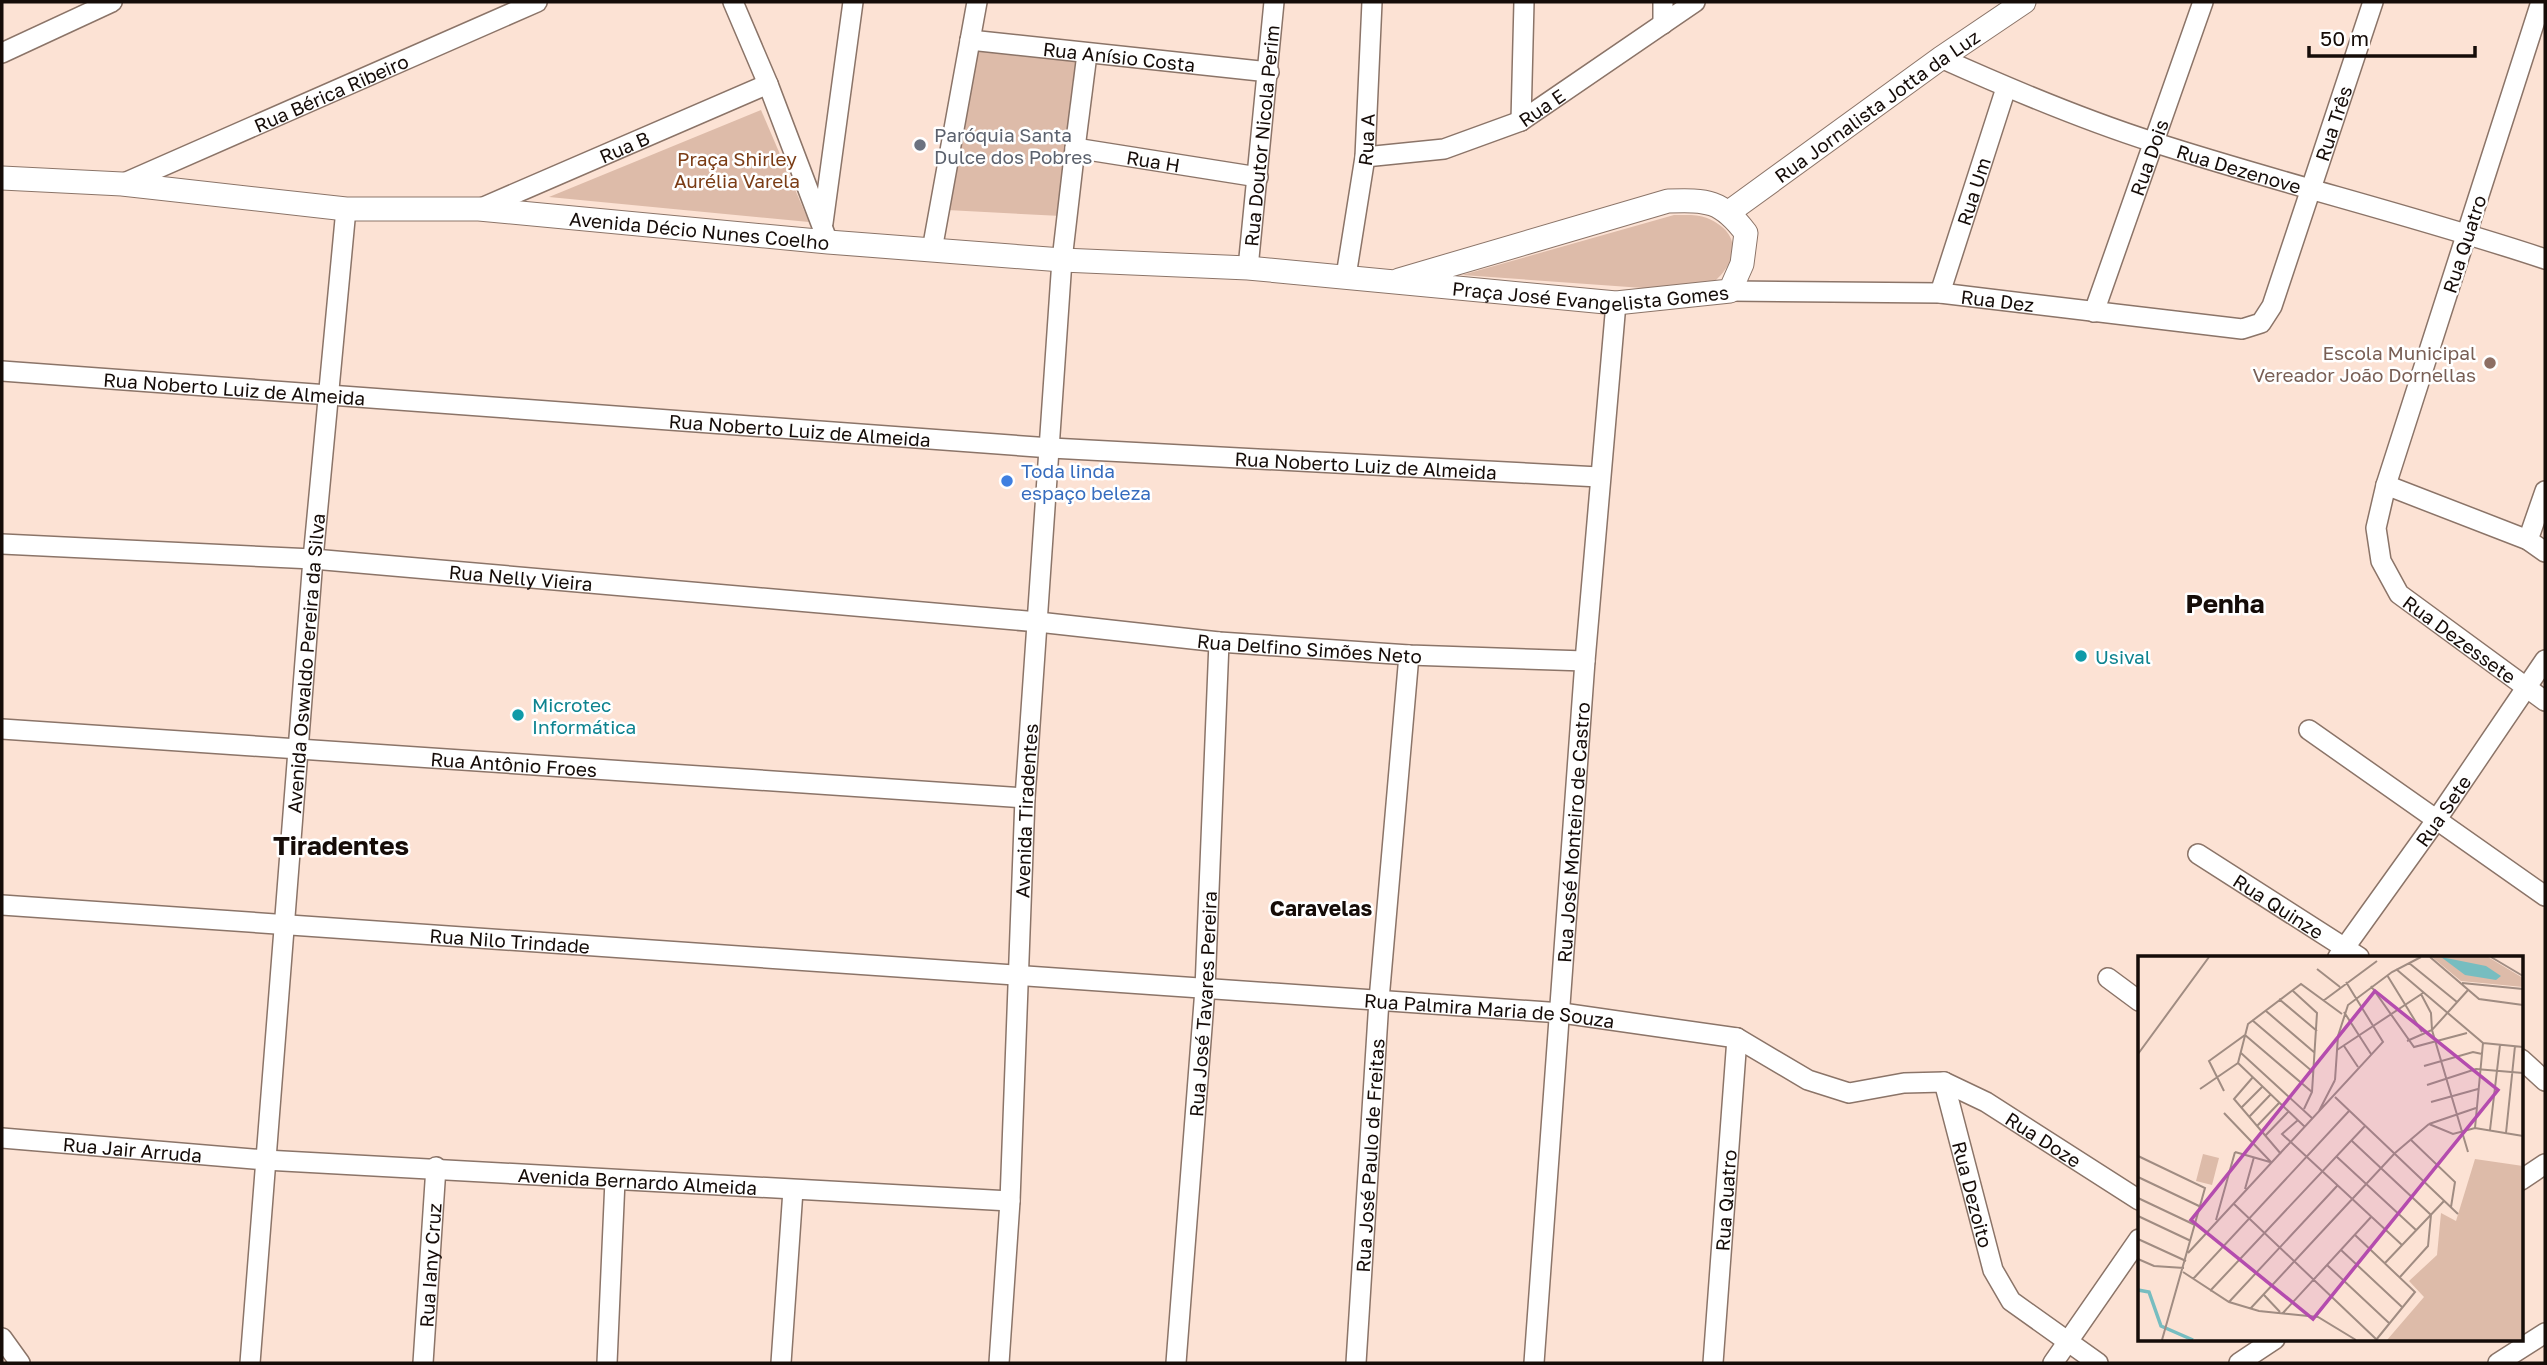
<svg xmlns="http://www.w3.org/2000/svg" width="2547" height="1365" viewBox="0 0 2547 1365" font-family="'Golos Text',sans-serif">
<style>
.green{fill:#ddbba9}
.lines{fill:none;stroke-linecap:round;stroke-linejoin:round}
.minor-casing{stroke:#8b7468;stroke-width:22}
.tertiary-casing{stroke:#8b7468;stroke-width:25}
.minor{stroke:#fff;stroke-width:19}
.tertiary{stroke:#fff;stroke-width:23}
.worship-dot{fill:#6b7280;stroke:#fff;stroke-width:2.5}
.education-dot{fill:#8d6e63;stroke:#fff;stroke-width:2.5}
.shop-dot{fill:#3f7fe0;stroke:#fff;stroke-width:2.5}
.culture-dot{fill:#0f9aa8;stroke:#fff;stroke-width:2.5}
.labels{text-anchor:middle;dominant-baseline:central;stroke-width:5;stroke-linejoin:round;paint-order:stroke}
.street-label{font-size:19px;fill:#150c08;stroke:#fff}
.worship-label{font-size:19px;fill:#5b616d;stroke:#fff;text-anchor:start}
.park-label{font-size:19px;fill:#7b3c15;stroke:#fff}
.education-label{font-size:19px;fill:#785e54;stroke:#fff;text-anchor:end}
.shop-label{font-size:19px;fill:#366cbe;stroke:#fff;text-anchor:start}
.culture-label{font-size:19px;fill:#0d838f;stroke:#fff;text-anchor:start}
.neighbourhood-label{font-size:21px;font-weight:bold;fill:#150c08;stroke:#fff}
.district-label{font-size:26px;font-weight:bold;fill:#150c08;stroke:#fff}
.inset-river{fill:none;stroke:#77bdc0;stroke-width:3.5}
.inset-road{fill:none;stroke:#a08c82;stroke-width:2}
.view{fill:#b44cae;fill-opacity:0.15;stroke:#b44cae;stroke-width:3.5}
.inset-edge{fill:none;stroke:#150c08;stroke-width:3.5}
</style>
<rect width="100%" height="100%" fill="#fce2d4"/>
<g class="green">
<polygon points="976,47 1078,62 1061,216 947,210"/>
<polygon points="761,110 809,222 549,197"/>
<path d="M1674,215C1684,215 1698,214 1707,218C1752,237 1731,275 1699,292L1462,275Z"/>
</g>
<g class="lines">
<g class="minor-casing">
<g id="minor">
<polyline points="733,2 768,84 828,242"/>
<path id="s1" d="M2541,2L2386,485L2376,528L2381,561L2399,594L2545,701"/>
<polyline points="1663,24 1663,2"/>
<path id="s2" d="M970,40L1269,72"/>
<polyline points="2,53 112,2"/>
<path id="s3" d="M1941,58C2010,89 2081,119 2153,142C2283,184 2416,216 2545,259"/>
<polyline points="1521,121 1524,2"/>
<polyline points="1075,148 1087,54"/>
<path id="s4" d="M1365,157L1444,149L1521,121L1695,2"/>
<path id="s5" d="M122,184L537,2"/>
<path id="s6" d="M479,209L768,84"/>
<polyline points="823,223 853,2"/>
<polyline points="932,250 977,2"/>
<path id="s7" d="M1248,268L1274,2"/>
<path id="s8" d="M1346,276L1365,157L1372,2"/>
<path id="s9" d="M1730,291L1940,293L2242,329L2261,323L2272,306L2373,2"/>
<path id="s10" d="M1940,293L2006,88"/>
<path id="s11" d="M2094,312L2203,2"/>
<path id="s12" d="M2,371L1051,448L1599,477"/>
<polyline points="2386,485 2528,540 2545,552"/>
<polyline points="2528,540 2545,491"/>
<path id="s13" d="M2,544L313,559L1038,622L1219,642L1409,655L1585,661"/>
<path id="s14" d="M2,729L1025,798"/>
<polyline points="2309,730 2545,896"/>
<path id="s15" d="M2198,854L2359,957"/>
<path id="s16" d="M2,905L1562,1013L1737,1038L1808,1080L1849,1093L1904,1083L1944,1082L1986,1102L2139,1200"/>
<path id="s17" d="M2338,957L2437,819L2545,660"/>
<polyline points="2108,978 2139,1001"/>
<polyline points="2521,1059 2545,1081"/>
<path id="s18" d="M1944,1082L1993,1270L2011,1301L2098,1363"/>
<path id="s19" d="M2,1138L265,1160L1010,1201"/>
<polyline points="2521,1180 2545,1164"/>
<polyline points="2,1338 20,1363"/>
<path id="s20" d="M250,1363L313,559L346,209"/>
<path id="s21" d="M423,1363L436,1167"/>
<polyline points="607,1363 615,1180"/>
<polyline points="781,1363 793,1190"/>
<path id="s22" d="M999,1363L1010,1201L1025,798L1062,260L1075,148L1258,177"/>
<path id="s23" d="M1176,1363L1205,989L1219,642"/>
<path id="s24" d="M1356,1363L1379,1000L1409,655"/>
<path id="s25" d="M1534,1363L1585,661L1616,303"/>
<path id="s26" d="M1713,1363L1737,1038"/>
<polyline points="2053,1363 2139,1239"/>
<polyline points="2239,1363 2275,1339"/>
<polyline points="2498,1363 2545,1333"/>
</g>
</g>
<g class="tertiary-casing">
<g id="tertiary">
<path id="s27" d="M2,178L122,184L346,209H479L828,242L1062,260L1248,268L1616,303L1730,291L1742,264L1746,233C1721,200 1708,200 1668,201L1399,280"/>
<path id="s28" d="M1729,212L1941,58L2024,2"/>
</g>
</g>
<use href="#minor" class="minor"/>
<use href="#tertiary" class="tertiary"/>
</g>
<circle class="worship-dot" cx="920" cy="145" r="7"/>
<circle class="education-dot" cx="2490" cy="363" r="7"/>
<circle class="shop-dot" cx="1007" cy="481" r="7"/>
<g class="culture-dot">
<circle cx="2081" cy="656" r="7"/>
<circle cx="518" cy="715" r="7"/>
</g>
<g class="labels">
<g class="street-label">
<text stroke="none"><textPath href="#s2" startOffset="150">Rua Anísio Costa</textPath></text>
<text stroke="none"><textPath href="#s5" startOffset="228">Rua Bérica Ribeiro</textPath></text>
<text stroke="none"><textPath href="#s4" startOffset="186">Rua E</textPath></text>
<text stroke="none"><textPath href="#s28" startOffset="182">Rua Jornalista Jotta da Luz</textPath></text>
<text stroke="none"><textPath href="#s9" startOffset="747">Rua Três</textPath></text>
<text stroke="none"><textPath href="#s7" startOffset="133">Rua Doutor Nicola Perim</textPath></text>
<text stroke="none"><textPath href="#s8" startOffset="138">Rua A</textPath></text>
<text stroke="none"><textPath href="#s6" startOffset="158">Rua B</textPath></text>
<text stroke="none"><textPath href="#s11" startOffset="164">Rua Dois</textPath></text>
<text stroke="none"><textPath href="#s22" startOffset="1297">Rua H</textPath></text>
<text stroke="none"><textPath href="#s3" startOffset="318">Rua Dezenove</textPath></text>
<text stroke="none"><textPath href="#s10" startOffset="107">Rua Um</textPath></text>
<text stroke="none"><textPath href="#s27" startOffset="700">Avenida Décio Nunes Coelho</textPath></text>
<text transform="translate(2464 244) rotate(-72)">Rua Quatro</text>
<text stroke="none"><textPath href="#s27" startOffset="1594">Praça José Evangelista Gomes</textPath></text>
<text stroke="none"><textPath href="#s9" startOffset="268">Rua Dez</textPath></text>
<text stroke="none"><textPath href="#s12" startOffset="233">Rua Noberto Luiz de Almeida</textPath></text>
<text stroke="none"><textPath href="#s12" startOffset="800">Rua Noberto Luiz de Almeida</textPath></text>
<text stroke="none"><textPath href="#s12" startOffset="1367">Rua Noberto Luiz de Almeida</textPath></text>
<text stroke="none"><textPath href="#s13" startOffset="520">Rua Nelly Vieira</textPath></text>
<text stroke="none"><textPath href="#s1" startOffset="698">Rua Dezessete</textPath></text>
<text stroke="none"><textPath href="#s13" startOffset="1312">Rua Delfino Simões Neto</textPath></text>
<text stroke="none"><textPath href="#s20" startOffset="702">Avenida Oswaldo Pereira da Silva</textPath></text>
<text stroke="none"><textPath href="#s14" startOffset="513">Rua Antônio Froes</textPath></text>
<text stroke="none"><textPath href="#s17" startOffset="180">Rua Sete</textPath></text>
<text stroke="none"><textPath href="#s22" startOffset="553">Avenida Tiradentes</textPath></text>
<text stroke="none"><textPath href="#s25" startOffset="532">Rua José Monteiro de Castro</textPath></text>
<text stroke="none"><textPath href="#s15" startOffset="96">Rua Quinze</textPath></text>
<text stroke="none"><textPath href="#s16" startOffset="509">Rua Nilo Trindade</textPath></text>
<text stroke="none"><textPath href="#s23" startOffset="360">Rua José Tavares Pereira</textPath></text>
<text stroke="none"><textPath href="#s16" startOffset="1491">Rua Palmira Maria de Souza</textPath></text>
<text stroke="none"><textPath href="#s16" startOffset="2077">Rua Doze</textPath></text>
<text stroke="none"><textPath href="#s19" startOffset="131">Rua Jair Arruda</textPath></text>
<text stroke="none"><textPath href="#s24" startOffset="208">Rua José Paulo de Freitas</textPath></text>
<text stroke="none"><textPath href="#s19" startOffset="637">Avenida Bernardo Almeida</textPath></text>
<text stroke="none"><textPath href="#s18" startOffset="116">Rua Dezoito</textPath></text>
<text stroke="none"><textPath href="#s26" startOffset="163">Rua Quatro</textPath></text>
<text stroke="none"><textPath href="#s21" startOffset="98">Rua Iany Cruz</textPath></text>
</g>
<g class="worship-label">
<text x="934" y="134">Paróquia Santa<tspan x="934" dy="22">Dulce dos Pobres</tspan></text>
</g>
<g class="park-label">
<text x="737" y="158">Praça Shirley<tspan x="737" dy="22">Aurélia Varela</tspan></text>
</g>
<g class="education-label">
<text x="2476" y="352">Escola Municipal<tspan x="2476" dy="22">Vereador João Dornellas</tspan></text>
</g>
<g class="shop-label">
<text x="1021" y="470">Toda linda<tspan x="1021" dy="22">espaço beleza</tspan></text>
</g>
<g class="culture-label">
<text x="2095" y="656">Usival</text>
<text x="532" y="704">Microtec<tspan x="532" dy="22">Informática</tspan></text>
</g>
<g class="neighbourhood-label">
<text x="1321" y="908">Caravelas</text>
</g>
<g class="district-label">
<text x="2225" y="603">Penha</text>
<text x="341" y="845">Tiradentes</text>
</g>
</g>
<g transform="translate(2138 956)">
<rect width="385" height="385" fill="#fce2d4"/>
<path d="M294,1H350L385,22V31L323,25ZM65,198L81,202L74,229L58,225ZM337,203L385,210V384H249L286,341L271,325L299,299L303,257L318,265Z" fill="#ddbba9"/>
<path d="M303,1L348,10L363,20L358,24L327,19Z" fill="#77bdc0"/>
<path class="inset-river" d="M0,334L11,336L23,370L55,384"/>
<path class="inset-road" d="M292,1L341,43L385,49M353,1L385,20M271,7L319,46M179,13L202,31M258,13L345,87L337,172M249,19L284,76M324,27L385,33M233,30L276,91L329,77M155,35L179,57L174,136L166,153M283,38L293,57L294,74L330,196M141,43L179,75M185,45L239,5M128,55L177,97M206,56L233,98M114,64L175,116M269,85L294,74L330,34M345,87L385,91M206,90L220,111M199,94L285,37M103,97L175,163M0,98L71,1M100,107L110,68L163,28L204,58M100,107L167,171M286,110L335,96L344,98M115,121L96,143L143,198M197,124L200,80L210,49L254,16L283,1M289,129L338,113L385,117M62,133L100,107M86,135L71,105L107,79L174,136M197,141L320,258M293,146L340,133M103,152L125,130M181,155L197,124M86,157L133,206M111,161L133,138M160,164L144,178L264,289M291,168L315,178L337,172L385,180M291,168L338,152M119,170L142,146M352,174L362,89M368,177L377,90M127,180L151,155M272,183L317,226L313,251M214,185L293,259L290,290L262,321M97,196L132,206M0,200L67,232L24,384M199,201L278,274M0,221L61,250M107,233L116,201M0,242L57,269M96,248L238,383M0,260L53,285M78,264L97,196M217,279L277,336L238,384M0,283L48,305M203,294L264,351M50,297L245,86L208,26M0,303L16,310L46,312M247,307L306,245M189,309L251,367M45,316L91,346L121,355L180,361L218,384M55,323L211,155M72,335L227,170M126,339L142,356M91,346L199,230M112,353L257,197L291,168M144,358L234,260"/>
<path class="view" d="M237,35L360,134L175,363L53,264Z"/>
<rect width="385" height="385" class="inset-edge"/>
</g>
<rect width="2547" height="1365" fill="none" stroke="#150c08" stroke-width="7"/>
<path d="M2309 46v10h166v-10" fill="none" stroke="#150c08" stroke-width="3.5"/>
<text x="2320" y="46" font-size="21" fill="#150c08" stroke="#ffffff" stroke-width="5" paint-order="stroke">50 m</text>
</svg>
